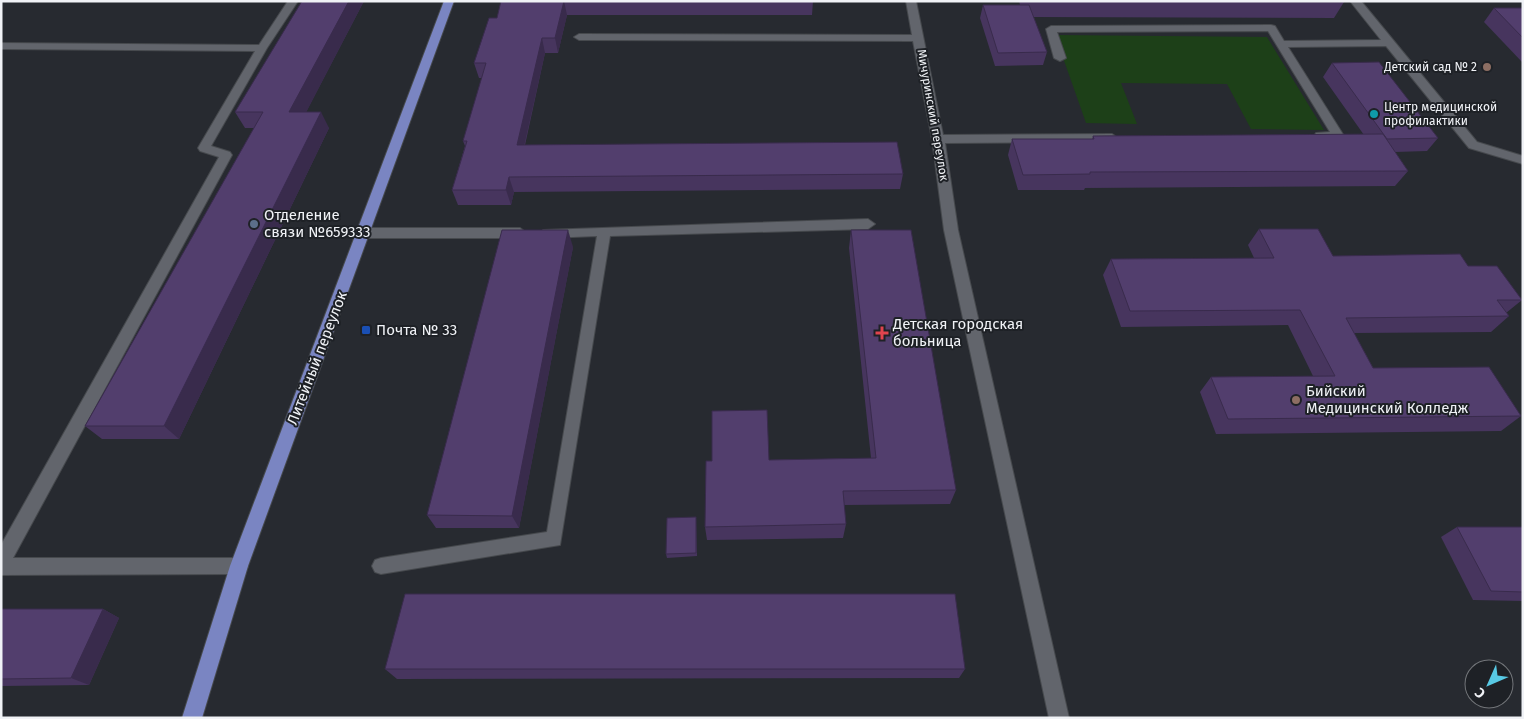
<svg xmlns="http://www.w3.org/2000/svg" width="1524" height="719" viewBox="0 0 1524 719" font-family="'Fira Sans',sans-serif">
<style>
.green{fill:#1d4018}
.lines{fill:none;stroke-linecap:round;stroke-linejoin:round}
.minor-casing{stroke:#46494d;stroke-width:2}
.major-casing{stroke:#46494d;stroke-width:2}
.minor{fill:#62656c;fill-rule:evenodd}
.major{fill:#7a85c2;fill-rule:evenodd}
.wall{fill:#47355e}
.shaded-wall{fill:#392b4c}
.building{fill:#523e6d;stroke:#392b4c}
.education-dot{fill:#8d6e63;stroke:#1e2126;stroke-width:2}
.culture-dot{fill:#0f9aa8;stroke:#1e2126;stroke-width:2}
.service-dot{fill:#5c6f8a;stroke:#1e2126;stroke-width:2}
.transit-dot{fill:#1a4fb4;stroke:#1e2126;stroke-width:2}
.health-dot{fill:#e0444e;stroke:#1e2126;stroke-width:2}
.labels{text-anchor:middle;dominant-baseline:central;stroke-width:4;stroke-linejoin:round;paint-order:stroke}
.far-poi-label{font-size:12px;fill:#f0f2f6;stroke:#1e2126;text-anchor:end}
.far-street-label{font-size:12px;fill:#f0f2f6;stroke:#1e2126}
.poi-label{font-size:15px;fill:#f0f2f6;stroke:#1e2126;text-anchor:start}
.street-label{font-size:15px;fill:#f0f2f6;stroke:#1e2126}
</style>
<rect width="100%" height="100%" fill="#272a30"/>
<polygon class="green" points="1055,35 1267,37 1324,130 1251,129 1227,84 1121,83 1137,124 1086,123"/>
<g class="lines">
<g class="minor-casing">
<g id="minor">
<polygon points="288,1 298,1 267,48 211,146 230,152 232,155 13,558 239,558 245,560 248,566 245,572 239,574 1,575 1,545 219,157 200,151 198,148 255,51 1,49 1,43 259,45"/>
<polygon points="906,1 916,1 943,135 1112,134 1118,138 1112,142 945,143 958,230 1069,718 1049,718 944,230 932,139 913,41 579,40 574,37 579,34 912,35"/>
<path d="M1350,1H1361L1477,142L1523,156V164L1469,148L1386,46L1288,47L1344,136C1338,142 1324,141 1316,139L1314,136L1316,133L1330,132L1268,31L1057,32L1066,58L1060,61L1054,58L1046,29L1051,26L1271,25L1275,26L1284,41L1381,40Z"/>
<polygon points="868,219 875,224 868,229 610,236 560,545 381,574 375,572 372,566 375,560 381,558 547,532 597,236 548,238 543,236 541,233 543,230"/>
<polygon points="364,228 520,228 527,233 520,238 364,238 357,233"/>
</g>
</g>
<g class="major-casing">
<polygon id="major" points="444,1 454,1 248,566 202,718 182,718 230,566"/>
</g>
<use href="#minor" class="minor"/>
<use href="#major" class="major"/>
</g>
<g class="wall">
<polygon points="364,1 306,112 329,128 179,439 102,439 85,426 254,128 245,128 235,112"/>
<polygon points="501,1 813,1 812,15 567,15 558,53 545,53 525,145 903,174 900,189 514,192 511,205 458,205 452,190 465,146 463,141 482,78 479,78 474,63 497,18"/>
<polygon points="1019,1 1344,1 1344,2 1334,18 1033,17 1047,52 1043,65 995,66 980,18 983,5 1020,5"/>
<polygon points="1494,8 1523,8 1523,63 1484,22"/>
<polygon points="1332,63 1438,138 1427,151 1395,152 1408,171 1395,186 1085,188 1084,190 1018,190 1008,155 1012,139 1092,139 1093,136 1364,135 1323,77"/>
<polygon points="1259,229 1333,256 1468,266 1522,300 1506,313 1509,316 1491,332 1354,333 1373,368 1521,416 1501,431 1216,434 1200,392 1211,377 1313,376 1288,325 1121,327 1103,275 1111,259 1254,258 1248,245"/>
<polygon points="851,230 956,490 950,504 844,505 846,524 843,538 707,540 705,527 769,460 871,458 849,248"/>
<polygon points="573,247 519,528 436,528 427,515"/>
<polygon points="696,517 697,556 667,558 666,554"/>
<polygon points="1457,527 1523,527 1523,601 1473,600 1441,537"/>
<polygon points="1,609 103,609 119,618 89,685 1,686"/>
<polygon points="385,669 965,669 959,678 397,679"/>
</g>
<g class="shaded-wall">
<polygon points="349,1 364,1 298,128 289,112"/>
<polygon points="564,1 567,15 558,53 555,38"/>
<polygon points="542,38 545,53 521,160 517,145"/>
<polygon points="321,112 329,128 179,439 164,426"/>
<polygon points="509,177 514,192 511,205 506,190"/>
<polygon points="568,230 573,247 519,528 512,516"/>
<polygon points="103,609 119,618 89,685 71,678"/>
</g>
<g class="building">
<polygon points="302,1 349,1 289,112 321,112 164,426 85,426 263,112 235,112"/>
<polygon points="501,1 564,1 555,38 542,38 517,145 897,142 903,174 509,177 506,190 452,190 467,141 463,141 486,63 474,63 489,18 497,18"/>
<polygon points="1161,1 1344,1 1344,2"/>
<polygon points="983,5 1029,5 1047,52 998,53"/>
<polygon points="1494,8 1523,8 1523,38"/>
<polygon points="1379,62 1438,138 1387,139 1332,63"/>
<polygon points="1383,134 1408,171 1090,172 1090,174 1023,175 1012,139 1094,139 1093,136"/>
<polygon points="1259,229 1318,229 1333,256 1460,254 1468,266 1497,266 1522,300 1497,300 1509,316 1346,318 1373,368 1489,367 1521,416 1228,419 1211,377 1335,376 1300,310 1130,311 1111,259 1274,258"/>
<polygon points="502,230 568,230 512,516 427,515"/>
<polygon points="851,230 911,230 956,490 843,491 846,524 705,527 706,461 712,461 712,411 767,410 769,460 876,458"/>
<polygon points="696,517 696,553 666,554 667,518"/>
<polygon points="1457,527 1523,527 1523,592 1491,591"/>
<polygon points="405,594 955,594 965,669 385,669"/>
<polygon points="1,609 103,609 71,678 1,679"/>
</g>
<g class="education-dot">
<circle cx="1487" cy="67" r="5"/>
<circle cx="1296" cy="400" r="5"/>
</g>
<circle class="culture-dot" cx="1374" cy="114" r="5"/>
<circle class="service-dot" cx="254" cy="224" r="5"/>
<rect class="transit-dot" x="361" y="325" width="10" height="10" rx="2.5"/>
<path class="health-dot" d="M879.5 325.5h5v5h5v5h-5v5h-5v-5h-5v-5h5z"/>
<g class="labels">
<g class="far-poi-label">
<text x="1477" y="67">Детский сад № 2</text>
<text x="1384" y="107" text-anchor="start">Центр медицинской<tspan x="1384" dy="14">профилактики</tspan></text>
</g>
<g class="far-street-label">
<text transform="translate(933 115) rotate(80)">Мичуринский переулок</text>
</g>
<g class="poi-label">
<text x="264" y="215">Отделение<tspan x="264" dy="17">связи №659333</tspan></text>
<text x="893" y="324">Детская городская<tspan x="893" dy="17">больница</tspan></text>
<text x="376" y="330">Почта № 33</text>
<text x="1306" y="391">Бийский<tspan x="1306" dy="17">Медицинский Колледж</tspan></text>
</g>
<g class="street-label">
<text transform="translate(317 358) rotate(-69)">Литейный переулок</text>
</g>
</g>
<rect width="1524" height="719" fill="none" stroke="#f0f2f6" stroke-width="5"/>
<g transform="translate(1489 684) rotate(225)"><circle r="24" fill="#1e2126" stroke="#727579"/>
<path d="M0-4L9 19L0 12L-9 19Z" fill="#58c9e4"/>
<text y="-8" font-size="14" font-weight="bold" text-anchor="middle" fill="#f0f2f6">С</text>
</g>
</svg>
